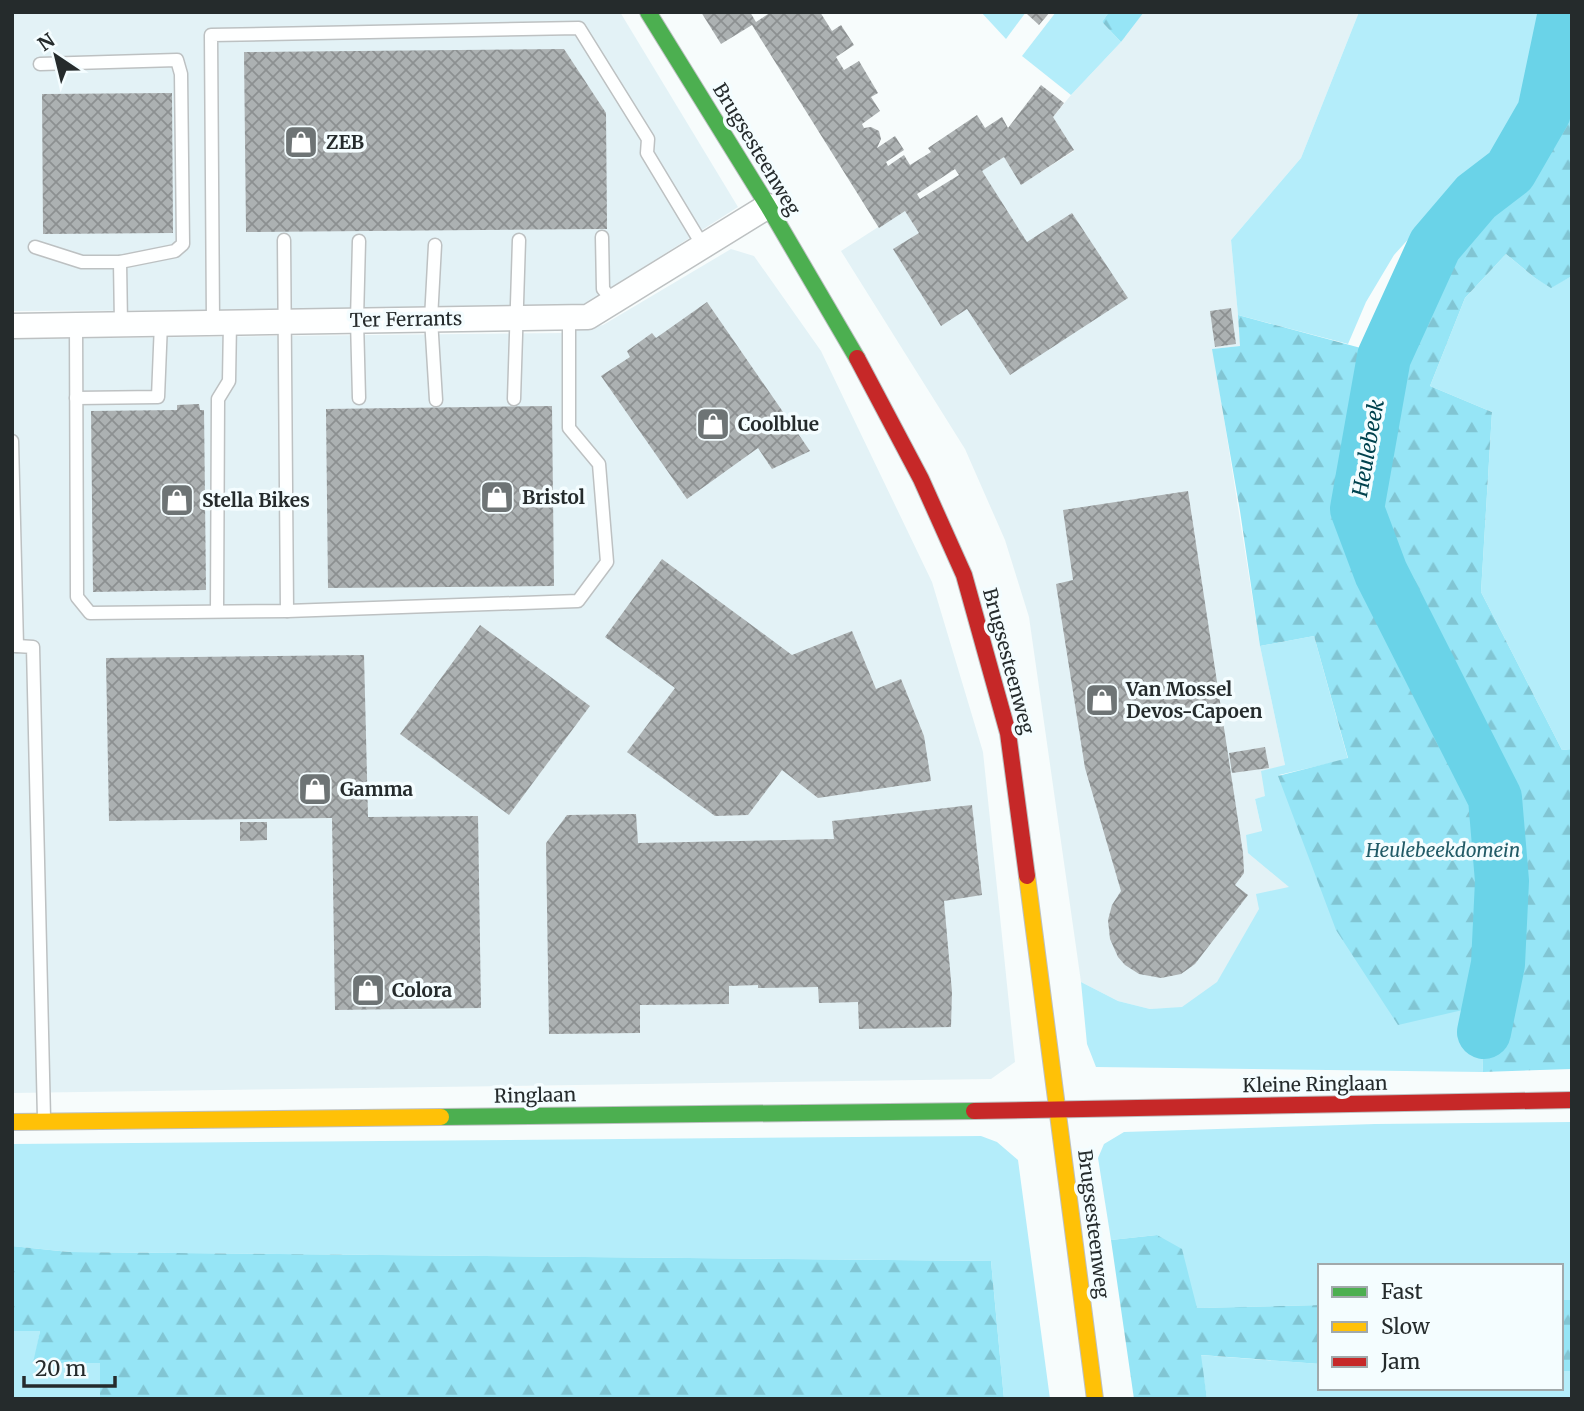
<svg xmlns="http://www.w3.org/2000/svg" width="1584" height="1411" viewBox="0 0 1584 1411" font-family="Merriweather,serif">
<style>
.built{fill:#e3f2f6}
.grass{fill:#b4edfa}
.forest{fill:url(#forest-firs)}
.lines{fill:none;stroke-linecap:round;stroke-linejoin:round}
.river{stroke:#6ad3e8;stroke-width:54}
.building{fill:url(#building-cross-hatch);fill-rule:evenodd}
.lane-casing{stroke:#bdc1c2;stroke-width:15}
.street-casing{stroke:#bdc1c2;stroke-width:27}
.fast-casing{stroke:#bdc1c2;stroke-width:18}
.slow-casing{stroke:#bdc1c2;stroke-width:18}
.jam-casing{stroke:#bdc1c2;stroke-width:18}
.lane{stroke:#feffff;stroke-width:12}
.street{stroke:#feffff;stroke-width:24}
.fast{stroke:#4caf50;stroke-width:16}
.slow{stroke:#ffc107;stroke-width:16}
.jam{stroke:#c62828;stroke-width:16}
.labels{text-anchor:middle;dominant-baseline:central;stroke-width:7;stroke-linejoin:round;paint-order:stroke}
.poi-label{font-size:19px;font-weight:bold;fill:#252b2c;stroke:#f4fdff;text-anchor:start}
.street-label{font-size:19px;fill:#252b2c;stroke:#f4fdff}
.park-label{font-size:19px;font-style:italic;fill:#225b67;stroke:#f4fdff}
.water-label{font-size:21px;font-style:italic;fill:#00424e;stroke:#f4fdff}
</style>
<defs>
<pattern id="forest-firs" width="22" height="20" patternUnits="userSpaceOnUse" patternTransform="scale(1.75)"><rect width="22" height="20" fill="#96e5f6"/><path d="M5 1l3.5 6h-7zM16 11l3.5 6h-7z" fill="#81c5d3"/></pattern>
<pattern id="building-cross-hatch" width="8" height="8" patternUnits="userSpaceOnUse" patternTransform="scale(1.75)"><rect width="8" height="8" fill="#acb1b2"/><path d="M0 0l8 8M0 8l8-8" fill="none" stroke="#8c9091"/></pattern>
</defs>
<rect width="100%" height="100%" fill="#f7fcfc"/>
<g class="built">
<polygon points="12,12 620,12 738,207 586,304 562,309 12,311"/>
<polygon points="1144,12 1359,12 1301,158 1231,240 1241,346 1213,349 1260,646 1285,765 1266,796 1255,799 1262,832 1290,887 1260,909 1217,983 1182,1008 1150,1009 1118,1001 1081,982 1029,617 1005,540 965,449 841,251 959,175 963,182 1004,157 1022,184 1074,151 1053,117 1071,95 1121,42"/>
<polygon points="731,249 754,256 821,351 932,582 983,752 1015,1062 991,1079 12,1093 12,339 565,333 603,325"/>
</g>
<g class="grass">
<polygon points="981,12 1026,12 1006,39"/>
<polygon points="1056,12 1109,12 1102,22 1121,42 1071,95 1022,56"/>
<polygon points="1359,12 1557,12 1555,32 1524,114 1504,143 1461,181 1394,255 1366,302 1348,344 1238,315 1231,240 1301,158"/>
<polygon points="1506,254 1535,278 1551,287 1572,276 1572,749 1562,750 1481,592 1492,412 1430,386 1465,298"/>
<polygon points="1314,636 1348,759 1279,775 1480,1006 1483,1072 1096,1067 1087,1044 1081,982 1118,1001 1150,1009 1182,1007 1217,982 1259,909 1256,894 1289,887 1248,853 1246,835 1262,831 1255,799 1265,796 1261,771 1285,765 1260,646"/>
<polygon points="1572,1122 1572,1300 1561,1300 1561,1266 1320,1266 1320,1305 1197,1308 1157,1235 1111,1240 1098,1158 1104,1144 1124,1132 1375,1124"/>
<polygon points="981,1136 997,1142 1018,1160 1050,1399 1004,1399 991,1261 69,1252 12,1246 12,1144"/>
<polygon points="12,1331 40,1331 34,1363 100,1362 100,1399 12,1399"/>
<polygon points="1200,1355 1320,1364 1320,1388 1561,1388 1561,1371 1572,1371 1572,1399 1207,1399"/>
</g>
<g class="forest">
<polygon points="1109,12 1144,12 1121,42 1102,22"/>
<polygon points="1572,73 1572,276 1551,288 1535,278 1506,254 1465,298 1430,386 1492,412 1481,592 1562,750 1572,749 1572,1069 1483,1072 1480,1006 1398,1025 1336,930 1278,776 1348,758 1314,636 1260,646 1240,511 1212,349 1240,346 1238,315 1383,354 1438,257 1461,222 1504,199 1554,139"/>
<polygon points="1157,1235 1182,1249 1197,1308 1320,1305 1320,1364 1201,1355 1207,1399 1134,1399 1111,1240"/>
<polygon points="12,1246 69,1252 991,1261 1004,1399 100,1399 100,1363 33,1363 40,1331 12,1331"/>
<rect x="1561" y="1300" width="11" height="71"/>
</g>
<g class="lines">
<polyline class="river" points="1484,1032 1498,964 1502,881 1495,798 1381,573 1357,509 1384,357 1435,245 1476,197 1510,171 1544,112 1565,12"/>
</g>
<g class="building">
<path d="M701,12H750L756,22L771,12H820L832,31L841,25L854,45L836,57L844,70L859,61L878,93L871,97L880,111L862,124L864,128L871,127L879,131L881,139L877,148L895,136L904,150L886,162L888,166L904,155L910,165L931,152L928,148L977,115L985,128L1002,117L1008,128L1041,85L1064,103L1053,117L1074,150L1021,185L1004,157L982,171L1027,242L1072,213L1128,298L1010,375L967,309L941,326L893,249L919,233L905,211L879,228L752,25L721,44ZM955,169L959,175L920,199L917,194Z"/>
<polygon points="1028,12 1050,12 1039,25 1027,14"/>
<polygon points="564,49 606,113 607,229 246,232 244,52"/>
<polygon points="172,93 173,233 43,234 42,94"/>
<polygon points="707,302 810,451 772,469 758,448 687,499 601,376 630,357 627,351 652,333 656,338"/>
<polygon points="1231,308 1236,344 1215,347 1210,311"/>
<polygon points="199,404 200,410 204,410 206,590 93,592 91,411 177,410 177,405"/>
<polygon points="552,406 554,586 328,588 326,409"/>
<polygon points="1188,491 1243,853 1244,873 1235,885 1248,895 1195,964 1181,974 1161,978 1139,974 1125,965 1118,957 1110,939 1108,920 1112,905 1121,891 1085,768 1056,584 1073,580 1063,510"/>
<polygon points="662,559 792,655 852,631 876,689 901,679 924,736 931,781 818,798 782,770 748,815 715,816 627,752 675,688 605,637"/>
<polygon points="480,625 590,706 509,815 400,734"/>
<polygon points="364,655 368,817 478,816 481,1008 335,1010 332,818 109,821 106,658"/>
<polygon points="1265,747 1269,768 1232,773 1229,753"/>
<polygon points="972,805 982,895 944,901 952,992 951,1027 859,1029 858,1002 819,1003 818,987 758,988 758,985 729,986 729,1004 640,1005 640,1033 549,1034 546,843 567,815 636,814 638,843 834,839 832,821"/>
<polygon points="240,822 267,822 267,840 240,841"/>
</g>
<g class="lines">
<g class="lane-casing">
<g id="lane">
<polyline points="40,64 177,60 181,74 183,244 175,251 120,262"/>
<polyline points="602,237 603,289 613,301"/>
<polyline points="284,240 287,611"/>
<polyline points="359,241 357,320 359,398"/>
<polyline points="435,245 431,319 436,400"/>
<polyline points="35,247 82,262 120,262 121,324"/>
<polyline points="213,322 211,35 579,28 648,139 647,153 703,246"/>
<polyline points="76,324 77,597 90,613 287,611 578,601 607,562 599,464 569,428 569,317"/>
<polyline points="76,398 158,397 161,323"/>
<polyline points="514,399 519,240"/>
<polyline points="12,441 17,646 12,646"/>
<polyline points="217,611 218,399 229,381 230,322"/>
<polyline points="17,646 33,647 44,1118"/>
</g>
</g>
<g class="street-casing">
<polyline id="street" points="12,326 588,317 768,206"/>
</g>
<g class="fast-casing">
<g id="fast">
<polyline points="648,12 768,206 857,358"/>
<polyline points="441,1117 974,1111"/>
</g>
</g>
<g class="slow-casing">
<g id="slow">
<polyline points="1027,876 1095,1399"/>
<polyline points="12,1122 441,1117"/>
</g>
</g>
<g class="jam-casing">
<g id="jam">
<polyline points="857,358 921,479 964,575 1008,733 1027,876"/>
<polyline points="974,1111 1572,1100"/>
</g>
</g>
<use href="#lane" class="lane"/>
<use href="#street" class="street"/>
<use href="#fast" class="fast"/>
<use href="#slow" class="slow"/>
<use href="#jam" class="jam"/>
</g>
<defs>
<g id="shop-square" transform="scale(1.75)"><rect x="-9" y="-9" width="18" height="18" rx="4" fill="#6e7475" stroke="#f4fdff"/><path d="M-5-2.5h2.3a2.7 3.5 0 0 1 5.4 0H5L5.5 6h-11ZM-1.5-2.5h3a1.5 2.3 0 0 0-3 0Z" fill="#fff"/></g>
</defs>
<g fill-rule="evenodd">
<use href="#shop-square" x="301" y="142"/>
<use href="#shop-square" x="713" y="424"/>
<use href="#shop-square" x="497" y="497"/>
<use href="#shop-square" x="177" y="500"/>
<use href="#shop-square" x="1102" y="700"/>
<use href="#shop-square" x="315" y="789"/>
<use href="#shop-square" x="368" y="990"/>
</g>
<g class="labels">
<g class="poi-label">
<text x="326" y="142">ZEB</text>
<text x="738" y="424">Coolblue</text>
<text x="522" y="497">Bristol</text>
<text x="202" y="500">Stella Bikes</text>
<text x="1126" y="689">Van Mossel<tspan x="1126" dy="22">Devos-Capoen</tspan></text>
<text x="340" y="789">Gamma</text>
<text x="392" y="990">Colora</text>
</g>
<g class="street-label">
<text transform="translate(757 149) rotate(59)">Brugsesteenweg</text>
<text transform="translate(406 319) rotate(-1)">Ter Ferrants</text>
<text transform="translate(1009 661) rotate(75)">Brugsesteenweg</text>
<text transform="translate(1315 1084) rotate(-1)">Kleine Ringlaan</text>
<text transform="translate(535 1095) rotate(-1)">Ringlaan</text>
<text transform="translate(1094 1224) rotate(83)">Brugsesteenweg</text>
</g>
<g class="park-label">
<text x="1443" y="850">Heulebeekdomein</text>
</g>
<g class="water-label">
<text transform="translate(1368 448) rotate(-80)">Heulebeek</text>
</g>
</g>
<rect width="1584" height="1411" fill="none" stroke="#252b2c" stroke-width="28"/>
<rect x="1318" y="1264" width="245" height="126" fill="#f4fdff" stroke="#a1a9ab" stroke-width="2"/>
<rect x="1332" y="1287" width="35" height="10" fill="#4caf50" stroke="#a1a9ab" stroke-width="2"/>
<text x="1381" y="1299" font-size="21" fill="#252b2c">Fast</text>
<rect x="1332" y="1322" width="35" height="10" fill="#ffc107" stroke="#a1a9ab" stroke-width="2"/>
<text x="1381" y="1334" font-size="21" fill="#252b2c">Slow</text>
<rect x="1332" y="1357" width="35" height="10" fill="#c62828" stroke="#a1a9ab" stroke-width="2"/>
<text x="1381" y="1369" font-size="21" fill="#252b2c">Jam</text>
<g transform="translate(56 56) rotate(325)" stroke="#f4fdff" stroke-width="5" paint-order="stroke">
<path d="M0-5L12 26L0 18L-12 26Z" fill="#252b2c"/>
<text y="-10" font-size="19" font-weight="bold" text-anchor="middle" fill="#252b2c">N</text>
</g>
<path d="M24 1376v10h91v-10" fill="none" stroke="#252b2c" stroke-width="3.5"/>
<text x="35" y="1376" font-size="21" fill="#252b2c" stroke="#f4fdff" stroke-width="5" paint-order="stroke">20 m</text>
</svg>
